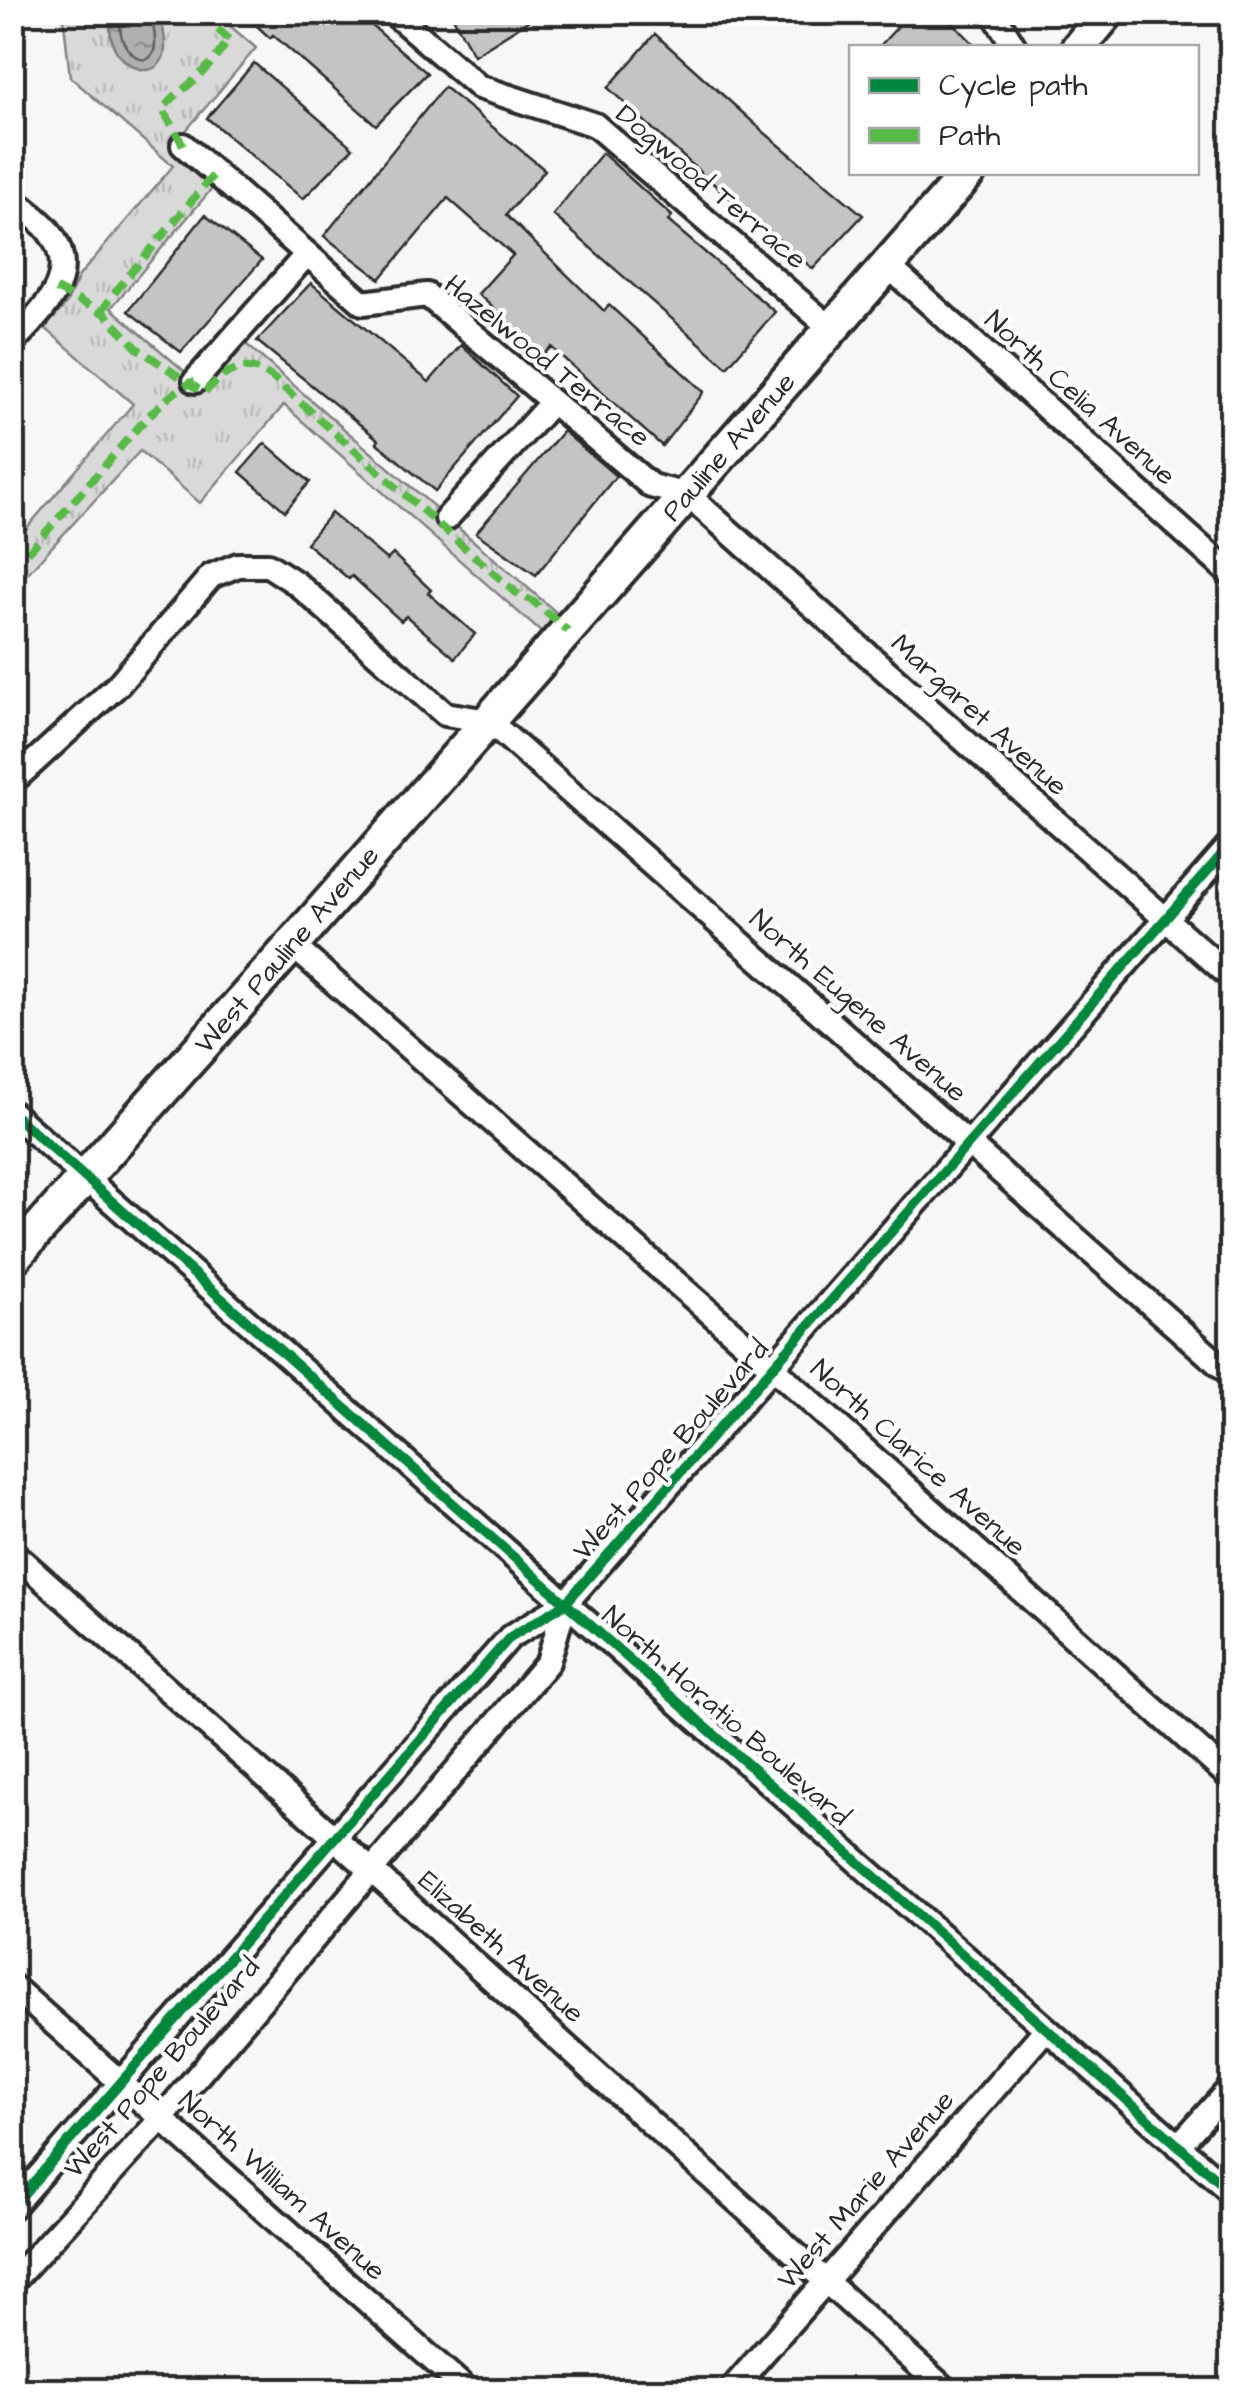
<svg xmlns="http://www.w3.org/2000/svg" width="1244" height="2403" viewBox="0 0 1244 2403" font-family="'Architects Daughter',sans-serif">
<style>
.park{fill:url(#park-tufts);stroke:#828282;stroke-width:2.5}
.water{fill:url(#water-ripples);stroke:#7b7b7b;stroke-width:2.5}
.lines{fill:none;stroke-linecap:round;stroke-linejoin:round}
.shore{stroke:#606060;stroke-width:2.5}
.building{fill:#c4c4c4;stroke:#2b2b2b;stroke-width:2.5}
.street-casing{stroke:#2b2b2b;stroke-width:30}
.secondary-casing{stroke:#2b2b2b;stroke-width:40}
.street{stroke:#fff;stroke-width:22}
.secondary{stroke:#fff;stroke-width:32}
.quiet{stroke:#58b947;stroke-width:8;stroke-dasharray:15 8;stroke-linecap:butt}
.cycleway-casing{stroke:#fff;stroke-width:16}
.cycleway{stroke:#00873e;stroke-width:10}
.labels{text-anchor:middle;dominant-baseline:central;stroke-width:8;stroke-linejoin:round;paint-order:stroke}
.street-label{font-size:28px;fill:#2b2b2b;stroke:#fff}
</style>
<defs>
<pattern id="park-tufts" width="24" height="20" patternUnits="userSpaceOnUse" patternTransform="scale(2.5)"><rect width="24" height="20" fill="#d9d9d9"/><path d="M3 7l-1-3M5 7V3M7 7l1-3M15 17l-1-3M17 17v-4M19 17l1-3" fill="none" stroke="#bababa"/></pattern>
<pattern id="water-ripples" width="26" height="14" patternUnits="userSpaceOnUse" patternTransform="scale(2.5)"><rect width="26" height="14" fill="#b0b0b0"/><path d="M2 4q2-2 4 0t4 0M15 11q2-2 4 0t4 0" fill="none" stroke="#8f8f8f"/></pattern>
</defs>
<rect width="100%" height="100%" fill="#f7f7f7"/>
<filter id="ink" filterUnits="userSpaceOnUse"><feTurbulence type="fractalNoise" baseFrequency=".01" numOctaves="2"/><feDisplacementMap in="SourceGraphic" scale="20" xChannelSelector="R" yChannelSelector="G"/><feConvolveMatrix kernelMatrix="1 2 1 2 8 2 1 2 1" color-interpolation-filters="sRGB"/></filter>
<g filter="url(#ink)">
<polygon class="park" points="63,13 215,13 256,48 172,147 215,185 111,308 205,389 246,344 558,614 542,633 284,405 200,503 140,451 13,589 13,544 133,404 45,328 66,304 79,276 173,166 70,77"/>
<path class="water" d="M111,13H160C162,26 169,47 162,60C149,83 118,61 113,44C109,33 110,23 111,13Z"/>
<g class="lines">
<path class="shore" d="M121,12C120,21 119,29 122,38C124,47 142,69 152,55C159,45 152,23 151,12"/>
</g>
<g class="building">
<polygon points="242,12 356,12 427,73 376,125 273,35 270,38"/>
<polygon points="450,12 542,12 474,55"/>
<polygon points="886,12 942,12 978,48 878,48 901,23"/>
<polygon points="655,34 765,133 863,215 813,269 701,173 608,88"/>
<polygon points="254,63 353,148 303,199 207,118"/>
<polygon points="444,87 545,170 506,215 604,311 609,305 704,392 662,446 551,347 543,355 478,294 513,255 448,198 380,279 324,236"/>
<polygon points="602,153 672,216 668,221 775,312 727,367 553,215"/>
<polygon points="205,215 262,260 181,352 128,311"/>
<polygon points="311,283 429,382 461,345 517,396 435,491 377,443 379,440 257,341"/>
<polygon points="563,431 616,476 536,575 476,533"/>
<polygon points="265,443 310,482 285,511 240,472"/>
<polygon points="331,513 387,560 393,554 431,590 428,593 475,634 455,658 406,616 401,621 352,576 349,579 306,543"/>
</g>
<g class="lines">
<g class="street-casing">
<g id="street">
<polyline points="392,12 479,87 595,125 833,330"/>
<polyline points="993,12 1015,48"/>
<polyline points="183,145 363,303 427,295 651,486 688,495 1232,978"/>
<path d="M12,199C24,209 39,219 48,230C84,276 42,310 12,343"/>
<polyline points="888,266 1232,575"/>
<polyline points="195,381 307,254"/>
<polyline points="447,518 552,402"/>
<polyline points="12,782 118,685 211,576 238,565 268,565 296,583 445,714 489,721 1232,1376"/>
<polyline points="292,945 773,1368 1232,1779"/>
<polyline points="12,1113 1232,2193"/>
<polyline points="12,1552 372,1871 946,2390"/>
<polyline points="12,1986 467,2390"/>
<polyline points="1178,2146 1232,2086"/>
<polyline points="12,2207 510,1637 565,1604 1232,843"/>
<polyline points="12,2282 161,2119 548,1662 565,1604"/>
<polyline points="731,2390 1046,2029"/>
</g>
</g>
<g class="secondary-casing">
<g id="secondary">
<polyline points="1078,48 1108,12"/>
<polyline points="12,1259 292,945 969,172"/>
</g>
</g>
<use href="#street" class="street"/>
<use href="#secondary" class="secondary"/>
<g class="quiet">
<path d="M183,145L163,110C170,98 181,92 192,82C206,70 219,55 229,39L197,12"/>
<path d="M56,289L105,314L137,348L204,393C227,371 242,357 273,378L515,592L534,602L568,631"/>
<polyline points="101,312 116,291 215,173"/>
<path d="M12,570C42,537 71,504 100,471C123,445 163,393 195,381"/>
</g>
<g class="cycleway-casing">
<g id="cycleway">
<polyline points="12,1113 1232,2193"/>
<polyline points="12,2207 510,1637 565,1604 1232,843"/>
</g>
</g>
<use href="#cycleway" class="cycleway"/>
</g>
</g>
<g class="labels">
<g class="street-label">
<text transform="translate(711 187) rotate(40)">Dogwood Terrace</text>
<text transform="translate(547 361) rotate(39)">Hazelwood Terrace</text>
<text transform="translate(1080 398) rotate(42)">North Celia Avenue</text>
<text transform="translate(729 447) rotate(-49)">Pauline Avenue</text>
<text transform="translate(979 715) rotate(42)">Margaret Avenue</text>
<text transform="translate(287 950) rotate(-49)">West Pauline Avenue</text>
<text transform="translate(858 1006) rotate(41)">North Eugene Avenue</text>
<text transform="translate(671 1450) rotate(-49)">West Pope Boulevard</text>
<text transform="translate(918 1458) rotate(42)">North Clarice Avenue</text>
<text transform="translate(726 1716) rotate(41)">North Horatio Boulevard</text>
<text transform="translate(501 1947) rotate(42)">Elizabeth Avenue</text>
<text transform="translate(162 2068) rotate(-49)">West Pope Boulevard</text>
<text transform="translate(282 2186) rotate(42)">North William Avenue</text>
<text transform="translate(866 2190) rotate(-49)">West Marie Avenue</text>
</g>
</g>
<rect width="1244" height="2403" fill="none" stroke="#fff" stroke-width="50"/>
<rect x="25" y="25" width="1194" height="2353" fill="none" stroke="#2b2b2b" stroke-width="4" filter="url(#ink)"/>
<rect x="849" y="45" width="350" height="130" fill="#ffffff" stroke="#aaaaaa" stroke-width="2.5"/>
<rect x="869" y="78" width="50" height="15" fill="#00873e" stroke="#aaaaaa" stroke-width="2.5"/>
<text x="939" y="95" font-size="30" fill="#2b2b2b">Cycle path</text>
<rect x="869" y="128" width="50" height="15" fill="#58b947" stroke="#aaaaaa" stroke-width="2.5"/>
<text x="939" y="145" font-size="30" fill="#2b2b2b">Path</text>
</svg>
